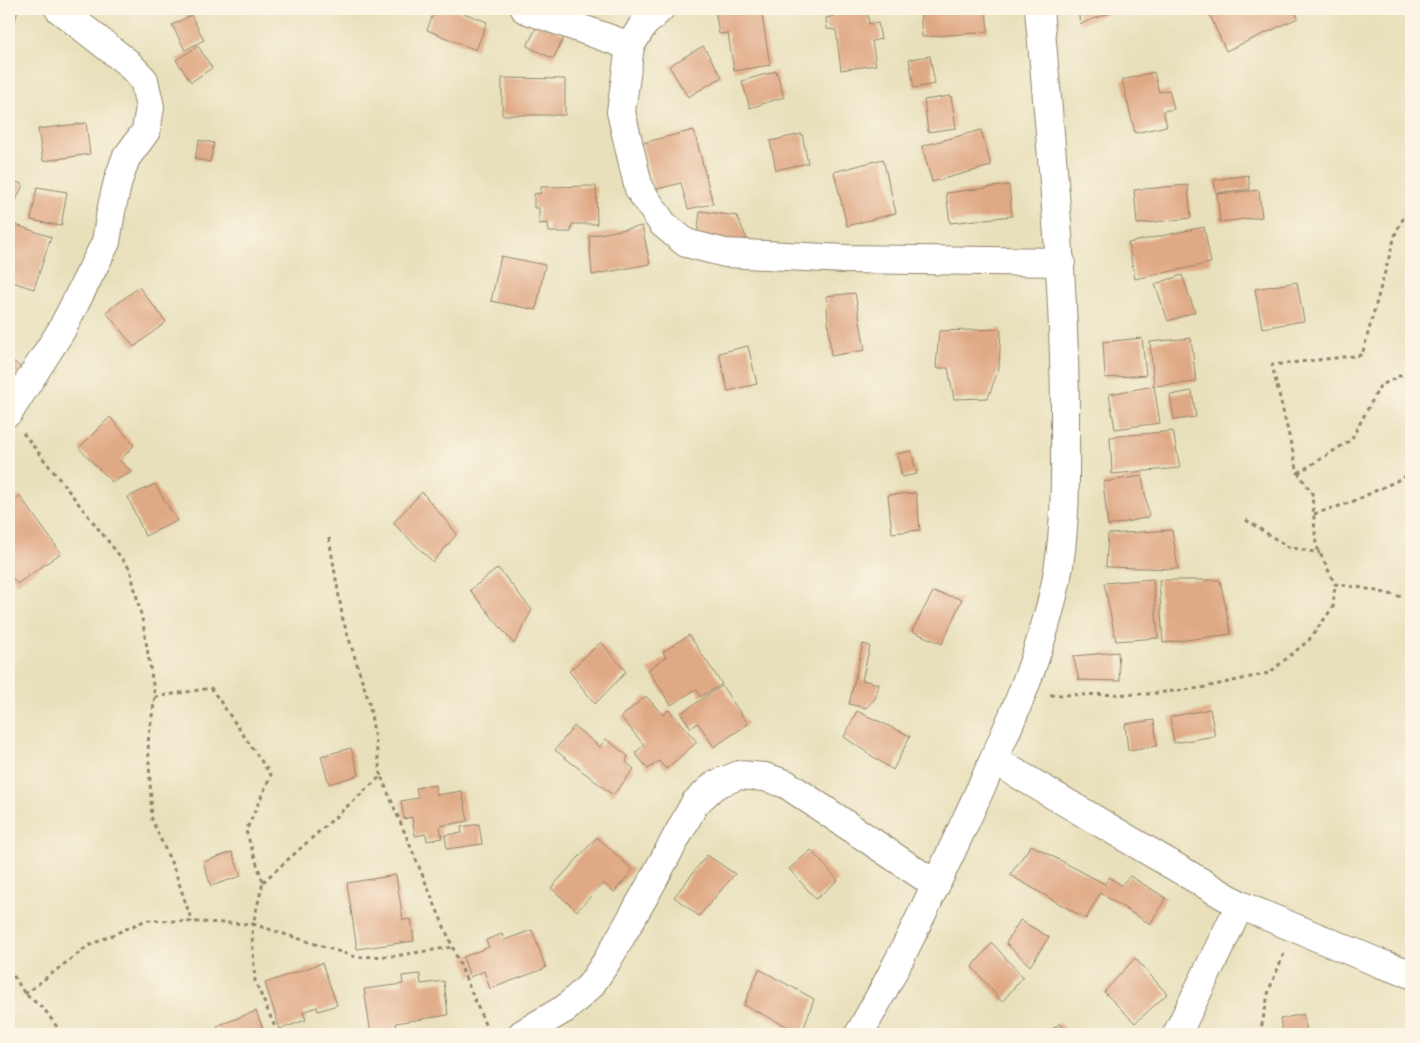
<svg xmlns="http://www.w3.org/2000/svg" width="1420" height="1043" viewBox="0 0 1420 1043" font-family="Sriracha,sans-serif">
<style>
.building{fill:#e0a985}
.lines{fill:none;stroke-linecap:round;stroke-linejoin:round}
.minor-casing{stroke:#92856c;stroke-width:30}
.path{stroke:#92856c;stroke-width:3;stroke-dasharray:4 4;stroke-linecap:butt}
.minor{stroke:#fff;stroke-width:28}
</style>
<rect width="100%" height="100%" fill="#fcf5e5"/>
<filter id="ink" filterUnits="userSpaceOnUse"><feTurbulence type="fractalNoise" baseFrequency=".02" numOctaves="2"/><feDisplacementMap in="SourceGraphic" scale="10" xChannelSelector="R" yChannelSelector="G"/><feConvolveMatrix kernelMatrix="1 2 1 2 8 2 1 2 1" color-interpolation-filters="sRGB"/></filter>
<filter id="wash" filterUnits="userSpaceOnUse"><feTurbulence type="fractalNoise" baseFrequency=".0096" numOctaves="4" result="noise"/><feDisplacementMap in="SourceGraphic" scale="20" xChannelSelector="R" yChannelSelector="G"/><feGaussianBlur stdDeviation="1.12" result="paint"/><feColorMatrix in="noise" values="0 0 0 0 0 0 0 0 0 0 0 0 0 0 0 0 0 1.4 0 .05"/><feComposite in="paint" operator="in"/></filter>
<g filter="url(#wash)">
<rect width="100%" height="100%" fill="#e8e0bb"/>
<g id="blocks">
<g class="building">
<polygon points="9,9 18,11 9,38"/>
<polygon points="435,9 453,9 487,22 476,50 427,30"/>
<polygon points="715,9 761,9 770,65 734,71 728,33 719,34"/>
<polygon points="833,9 867,9 869,24 878,23 881,39 872,41 876,65 841,70 836,30 827,29 826,18 834,16"/>
<polygon points="920,9 986,9 988,32 922,37"/>
<polygon points="1078,9 1121,9 1080,24"/>
<polygon points="1207,9 1293,9 1298,18 1226,51"/>
<polygon points="191,15 204,40 185,50 172,25"/>
<polygon points="539,22 565,35 553,59 527,46"/>
<polygon points="198,46 212,68 191,82 176,60"/>
<polygon points="703,46 722,77 688,97 669,66"/>
<polygon points="930,56 935,84 914,88 909,59"/>
<polygon points="776,71 784,97 750,108 742,81"/>
<polygon points="1154,72 1159,92 1169,90 1174,109 1163,111 1167,126 1135,133 1122,80"/>
<polygon points="502,78 565,79 565,115 502,115"/>
<polygon points="951,96 956,128 928,132 924,100"/>
<polygon points="86,123 90,154 43,161 38,129"/>
<polygon points="694,130 713,204 688,209 681,183 654,190 642,143"/>
<polygon points="981,130 991,166 932,182 922,146"/>
<polygon points="802,134 808,163 776,170 770,141"/>
<polygon points="199,140 214,143 210,162 195,159"/>
<polygon points="883,159 896,213 847,226 834,172"/>
<polygon points="1248,175 1250,189 1216,193 1214,180"/>
<polygon points="9,178 23,185 10,213 9,213"/>
<polygon points="1009,185 1012,216 950,223 946,193"/>
<polygon points="1188,185 1191,218 1137,224 1134,190"/>
<polygon points="596,186 597,224 572,224 571,232 549,232 548,223 539,224 539,208 534,208 534,194 541,193 541,187"/>
<polygon points="37,187 67,192 61,226 31,220"/>
<polygon points="1259,190 1262,217 1220,222 1217,194"/>
<polygon points="700,211 737,216 751,249 697,237"/>
<polygon points="16,225 51,237 34,289 9,281 9,246"/>
<polygon points="642,226 650,264 592,275 589,236"/>
<polygon points="1204,227 1211,263 1135,279 1128,243"/>
<polygon points="501,256 545,265 536,310 491,301"/>
<polygon points="1182,275 1195,312 1168,321 1155,284"/>
<polygon points="1297,282 1304,321 1262,328 1255,289"/>
<polygon points="139,287 166,322 134,347 106,312"/>
<polygon points="855,293 865,350 831,356 826,296"/>
<polygon points="1001,329 999,368 988,398 954,399 948,368 936,368 939,331"/>
<polygon points="1142,338 1146,375 1105,378 1103,342"/>
<polygon points="1191,338 1196,382 1154,386 1150,342"/>
<polygon points="748,346 757,384 728,391 719,353"/>
<polygon points="9,358 23,369 9,387"/>
<polygon points="1154,386 1160,423 1115,429 1109,394"/>
<polygon points="1192,391 1196,417 1174,420 1170,395"/>
<polygon points="110,417 134,445 120,461 132,472 112,482 79,448"/>
<polygon points="1173,431 1180,468 1112,474 1110,437"/>
<polygon points="911,451 917,474 902,477 897,454"/>
<polygon points="1142,476 1149,517 1108,526 1103,482"/>
<polygon points="155,484 177,521 145,536 128,497"/>
<polygon points="422,492 457,534 433,562 393,523"/>
<polygon points="916,493 920,530 892,533 888,495"/>
<polygon points="20,496 61,553 17,584 9,573 9,504"/>
<polygon points="1172,530 1178,569 1106,567 1108,534"/>
<polygon points="498,568 532,610 514,644 470,590"/>
<polygon points="1153,579 1158,638 1116,641 1104,583"/>
<polygon points="1159,580 1220,580 1231,634 1163,643"/>
<polygon points="933,592 962,599 942,644 912,631"/>
<polygon points="689,635 722,684 701,697 696,689 671,705 648,670 666,657 663,652"/>
<polygon points="601,642 626,672 595,704 569,671"/>
<polygon points="863,644 870,646 862,680 879,684 875,699 866,708 849,704"/>
<polygon points="1118,652 1120,681 1079,680 1073,656"/>
<polygon points="722,686 748,724 714,747 698,723 691,728 681,713"/>
<polygon points="646,696 663,715 669,710 697,742 666,769 659,761 648,769 635,753 644,745 621,717"/>
<polygon points="1210,709 1215,736 1174,743 1170,717"/>
<polygon points="857,711 910,736 893,770 844,737"/>
<polygon points="1154,720 1157,746 1128,750 1125,724"/>
<polygon points="574,726 600,747 606,739 628,756 626,762 634,769 613,795 555,750"/>
<polygon points="351,748 359,775 329,784 321,756"/>
<polygon points="435,785 437,795 462,791 468,821 440,826 442,838 427,841 426,834 415,836 412,817 404,819 401,801 418,798 416,788"/>
<polygon points="479,824 482,844 447,849 445,835 462,833 461,827"/>
<polygon points="597,837 633,870 614,892 603,883 577,911 551,888"/>
<polygon points="1031,845 1105,884 1109,877 1121,885 1130,876 1166,898 1150,924 1100,893 1086,919 1010,875"/>
<polygon points="811,850 838,880 816,899 789,869"/>
<polygon points="232,852 241,876 211,886 203,862"/>
<polygon points="707,855 735,874 699,916 674,897"/>
<polygon points="396,875 403,920 411,919 414,941 357,949 347,883"/>
<polygon points="1020,920 1049,937 1030,966 1006,943"/>
<polygon points="532,930 546,968 490,989 484,971 470,977 463,957 489,947 486,940 502,934 504,940"/>
<polygon points="992,943 1023,977 1002,1002 972,967"/>
<polygon points="1135,958 1167,994 1135,1023 1104,992"/>
<polygon points="322,963 337,1005 318,1011 317,1007 303,1012 306,1020 280,1029 265,983"/>
<polygon points="759,969 814,999 802,1034 744,1005"/>
<polygon points="420,974 421,984 444,981 448,1015 396,1023 398,1034 371,1034 364,989 403,984 402,976"/>
<polygon points="256,1011 265,1034 220,1034 217,1026"/>
<polygon points="1303,1014 1308,1034 1283,1034 1280,1019"/>
<polygon points="1060,1023 1069,1034 1046,1034"/>
</g>
</g>
</g>
<g filter="url(#ink)">
<use href="#blocks" fill-opacity="0" stroke="#92856c" stroke-width="1"/>
<g class="lines">
<g class="minor-casing">
<g id="minor">
<polyline points="525,9 630,46"/>
<polyline points="660,9 643,25 630,46 621,112 639,189 663,224 686,243 725,253 845,259 1061,262"/>
<polyline points="9,412 61,331 106,242 111,211 118,181 126,158 146,131 150,107 144,80 128,63 59,9"/>
<polyline points="994,760 1240,905 1379,963 1411,974"/>
<polyline points="522,1034 566,1008 590,986 607,961 646,893 695,803 715,785 739,775 765,777 786,784 936,885"/>
<path d="M859,1034C899,965 933,891 967,818C1002,742 1039,665 1056,582C1067,526 1065,468 1065,411C1064,276 1051,143 1039,9"/>
<polyline points="1177,1034 1240,905"/>
</g>
</g>
<g class="path">
<polyline points="1411,204 1396,232 1362,355 1272,365 1298,473 1312,493 1316,545 1335,584 1363,588 1411,599"/>
<polyline points="23,433 130,569 143,623 155,697 148,742 152,820 175,871 192,922"/>
<polyline points="1298,473 1351,440 1380,386 1411,370"/>
<polyline points="1314,514 1352,502 1411,474"/>
<polyline points="1246,520 1288,547 1320,553"/>
<polyline points="329,538 343,620 369,702 381,776"/>
<polyline points="1050,695 1147,694 1201,688 1269,673 1309,640 1333,607 1335,584"/>
<polyline points="155,697 211,688 271,775 246,831 263,882 253,924 356,957 395,956 452,947"/>
<polyline points="263,882 381,776 489,1034"/>
<polyline points="9,969 25,994 44,1009 62,1034"/>
<polyline points="25,994 88,946 146,920 253,924 252,936 255,981 278,1034"/>
<polyline points="1208,1030 1217,1034"/>
<polyline points="1260,1034 1269,990 1285,951"/>
</g>
<use href="#minor" class="minor"/>
</g>
</g>
<rect width="1420" height="1043" fill="none" stroke="#fcf5e5" stroke-width="30"/>
</svg>
